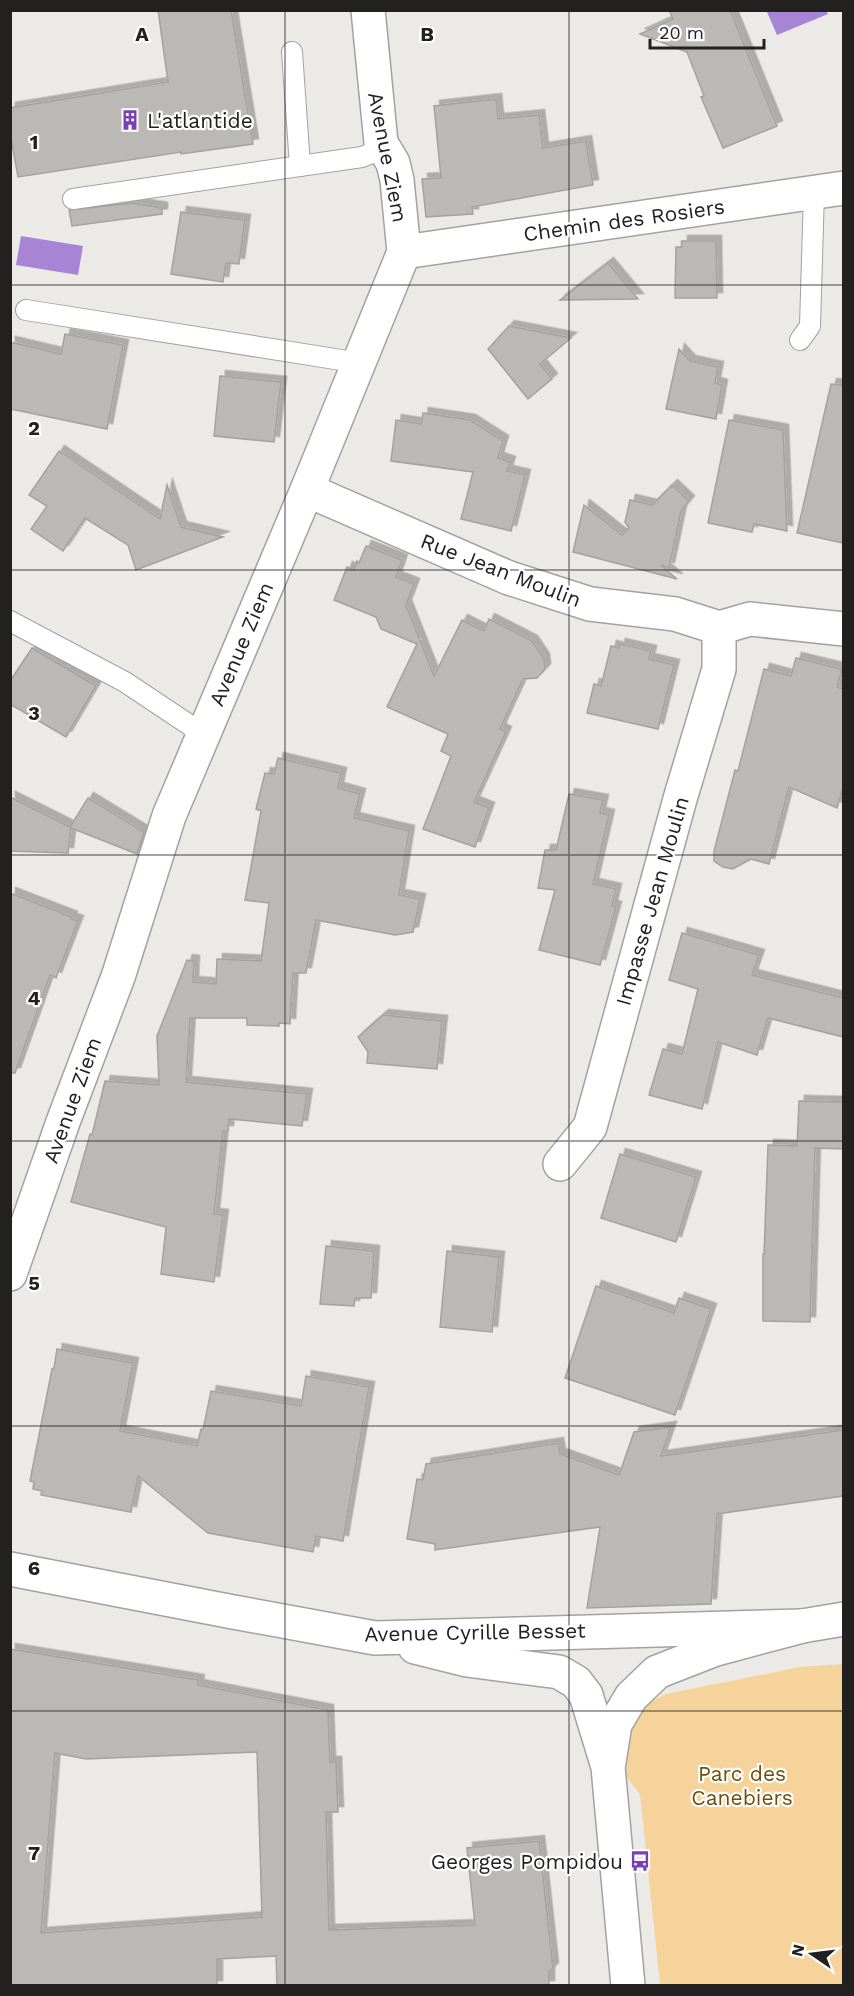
<svg xmlns="http://www.w3.org/2000/svg" width="854" height="1996" viewBox="0 0 854 1996" font-family="'Work Sans',sans-serif">
<style>
.green{fill:#f5d39a}
.water{fill:#a885d4}
.building{fill:#bbb9b6;stroke:#a4a29f;stroke-width:1.5;fill-rule:evenodd;filter:url(#shadow)}
.lines{fill:none;stroke-linecap:round;stroke-linejoin:round}
.lane-casing{stroke:#a4a29f;stroke-width:22}
.street-casing{stroke:#a4a29f;stroke-width:36}
.secondary-casing{stroke:#a4a29f;stroke-width:36}
.lane{stroke:#fff;stroke-width:20}
.street{stroke:#fff;stroke-width:33}
.secondary{stroke:#fff;stroke-width:33}
.grid{fill:none;stroke:#222120;stroke-width:1.5;stroke-opacity:0.55}
.labels{text-anchor:middle;dominant-baseline:central;stroke-width:4.5;stroke-linejoin:round;paint-order:stroke}
.poi-label{font-size:21px;fill:#222120;stroke:#fff;text-anchor:start}
.street-label{font-size:21px;fill:#222120;stroke:#fff}
.park-label{font-size:21px;fill:#6f4f09;stroke:#fff}
.grid-label{font-size:20px;text-anchor:middle;font-weight:bold;fill:#222120;stroke:#fff;stroke-width:4.5;stroke-linejoin:round;paint-order:stroke}
</style>
<defs>
<filter id="shadow"><feDropShadow dx="5.5" dy="-5.5" stdDeviation="0" flood-color="#0004"/></filter>
</defs>
<rect width="100%" height="100%" fill="#eceae7"/>
<polygon class="green" points="843,1664 843,1985 660,1985 640,1794 621,1770 638,1708 666,1694 800,1667"/>
<g class="water">
<polygon points="771,11 826,11 828,14 777,35 767,12"/>
<polygon points="21,236 83,246 78,275 16,265"/>
</g>
<g class="building">
<polygon points="158,10 231,10 253,144 181,154 181,152 18,177 10,133 10,108 168,82"/>
<polygon points="669,10 730,10 777,126 723,148 701,97 704,96 687,52 640,34 673,19"/>
<polygon points="496,99 498,119 539,115 543,148 586,141 593,185 472,207 473,214 426,217 422,179 441,178 434,106"/>
<polygon points="132,203 162,208 162,214 72,226 69,210"/>
<polygon points="181,212 245,220 239,264 226,263 223,282 171,274"/>
<polygon points="682,241 716,241 717,298 675,298 676,247 682,247"/>
<polygon points="608,263 638,299 560,300"/>
<polygon points="509,326 571,338 540,364 552,379 528,399 488,349"/>
<polygon points="65,334 123,345 107,429 10,409 10,342 61,354"/>
<polygon points="679,349 690,361 718,367 715,383 722,385 716,419 666,409"/>
<polygon points="220,376 281,382 274,442 214,436"/>
<polygon points="831,384 843,385 843,543 797,533"/>
<polygon points="423,413 470,420 503,441 498,458 510,462 507,471 525,475 511,531 461,519 473,472 391,461 396,420 421,424"/>
<polygon points="729,420 783,430 787,531 754,524 752,532 708,523"/>
<polygon points="59,451 160,519 167,485 181,527 223,537 136,570 128,545 85,518 63,551 31,529 47,506 29,495"/>
<polygon points="672,485 689,501 681,511 669,568 661,565 677,579 573,552 584,505 622,535 629,528 625,522 630,500 652,505"/>
<polygon points="366,546 402,560 396,577 414,584 406,605 434,676 462,620 484,631 489,619 532,641 544,659 545,669 537,678 523,679 500,729 506,732 474,802 489,808 475,847 423,829 451,756 441,751 448,734 387,707 417,644 381,629 376,617 334,600 347,567 354,570 357,561 359,563"/>
<polygon points="620,644 651,651 649,659 674,665 658,729 587,713 594,684 601,686 611,646 619,648"/>
<polygon points="32,648 96,686 66,737 10,704 10,681"/>
<polygon points="796,658 842,669 837,687 843,689 843,788 837,808 789,787 769,864 751,859 733,869 723,867 714,861 714,851 735,770 738,771 764,669 791,676"/>
<polygon points="278,758 341,773 338,788 360,794 354,818 409,831 399,895 420,899 413,932 395,935 316,920 306,973 293,973 290,1024 279,1023 279,1026 247,1025 247,1018 190,1018 186,1082 307,1094 302,1126 229,1119 228,1131 223,1131 214,1214 223,1215 214,1282 161,1274 166,1227 71,1202 90,1134 92,1135 105,1081 159,1085 157,1036 187,960 194,961 193,982 216,984 217,959 261,961 269,903 245,900 261,811 256,809 265,773 274,774"/>
<polygon points="569,794 603,800 600,813 609,815 593,884 616,889 612,906 616,907 600,965 539,950 555,890 538,888 545,850 556,850"/>
<polygon points="10,797 70,827 88,798 144,832 137,854 71,828 68,853 10,851"/>
<polygon points="10,893 72,917 71,919 78,921 56,978 50,975 15,1073 10,1073"/>
<polygon points="682,933 759,955 752,975 843,998 843,1037 768,1018 757,1055 718,1042 702,1109 649,1095 663,1049 682,1054 698,989 669,980"/>
<polygon points="383,1015 442,1021 437,1069 367,1063 368,1052 358,1037"/>
<polygon points="799,1101 843,1102 843,1149 815,1148 810,1322 763,1321 763,1254 764,1254 768,1145 797,1146"/>
<polygon points="620,1154 696,1177 676,1242 601,1218"/>
<polygon points="326,1246 374,1251 371,1298 355,1298 354,1306 320,1304"/>
<polygon points="447,1251 499,1257 492,1332 440,1327"/>
<polygon points="596,1286 674,1313 679,1298 711,1309 675,1415 565,1378"/>
<polygon points="57,1349 133,1363 120,1431 197,1446 201,1429 203,1430 211,1391 301,1406 306,1376 369,1387 343,1541 316,1536 313,1552 208,1533 138,1476 131,1512 41,1495 42,1491 33,1489 34,1482 30,1481 52,1369 54,1368"/>
<polygon points="671,1427 661,1456 843,1430 843,1496 717,1514 711,1604 587,1608 600,1527 435,1550 435,1544 407,1539 417,1479 423,1480 426,1464 558,1443 560,1454 619,1475 634,1432"/>
<path d="M10,1649L199,1680L198,1685L328,1710L330,1762H336L338,1812H326L329,1930L475,1925L467,1848L539,1841L553,1968L549,1972V1986H277L276,1956L217,1959V1986H10ZM257,1752L262,1917L41,1933L55,1753L86,1759Z"/>
</g>
<g class="lines">
<g class="lane-casing">
<g id="lane">
<polyline points="292,52 300,166"/>
<polyline points="73,199 362,157 372,153 381,143"/>
<polyline points="26,310 360,363"/>
<polyline points="800,340 810,326 814,192"/>
<polyline points="10,621 125,682 203,734"/>
</g>
</g>
<g class="street-casing">
<g id="street">
<polyline points="404,252 844,188"/>
<polyline points="307,490 509,578 590,604 675,614 719,628 750,619 844,629"/>
<polyline points="560,1164 590,1127 680,799 719,669 719,628"/>
<polyline points="10,1274 63,1122 118,977 169,816 307,490 404,252 397,180 393,163 381,143 368,10"/>
</g>
</g>
<g class="secondary-casing">
<g id="secondary">
<polyline points="10,1569 228,1611 375,1638 802,1626"/>
<polyline points="415,1647 467,1660 559,1672 576,1682 586,1695 608,1767 628,1986"/>
<polyline points="609,1762 615,1724 631,1697 657,1672 716,1649 802,1626 844,1619"/>
</g>
</g>
<use href="#lane" class="lane"/>
<use href="#street" class="street"/>
<use href="#secondary" class="secondary"/>
</g>
<path class="grid" d="M285,10V1986M569,10V1986M10,285H844M10,570H844M10,855H844M10,1141H844M10,1426H844M10,1711H844"/>
<defs>
<g id="building-bare" transform="scale(1.62)"><path d="M-4-6H4V6H1V3H-1V6H-4ZM-2.5-4.3h1.7v1.8h-1.7ZM.8-4.3h1.7v1.8H.8ZM-2.5-1h1.7V.8h-1.7ZM.8-1h1.7V.8H.8Z" fill="#7b3fb5" stroke="#fff" stroke-width="2.5" paint-order="stroke"/></g>
<g id="bus-bare" transform="scale(1.62)"><path d="M-5-6H5V4H4V6H2V4H-2V6H-4V4H-5ZM-3.5-4V0h7V-4ZM-3.5 1.2v1.5H-2V1.2ZM2 1.2v1.5H3.5V1.2Z" fill="#7b3fb5" stroke="#fff" stroke-width="2.5" paint-order="stroke"/></g>
</defs>
<g fill-rule="evenodd">
<use href="#building-bare" x="130" y="120"/>
<use href="#bus-bare" x="640" y="1861"/>
</g>
<g class="labels">
<g class="poi-label">
<text x="147" y="120">L'atlantide</text>
<text x="623" y="1861" text-anchor="end">Georges Pompidou</text>
</g>
<g class="street-label">
<text transform="translate(388 157) rotate(79)">Avenue Ziem</text>
<text transform="translate(624 220) rotate(-8)">Chemin des Rosiers</text>
<text transform="translate(501 570) rotate(21)">Rue Jean Moulin</text>
<text transform="translate(241 644) rotate(-67)">Avenue Ziem</text>
<text transform="translate(652 901) rotate(-74)">Impasse Jean Moulin</text>
<text transform="translate(72 1100) rotate(-70)">Avenue Ziem</text>
<text transform="translate(475 1632) rotate(-1)">Avenue Cyrille Besset</text>
</g>
<g class="park-label">
<text x="742" y="1773">Parc des<tspan x="742" dy="24">Canebiers</tspan></text>
</g>
</g>
<g class="grid-label">
<text x="142" y="41">A</text>
<text x="427" y="41">B</text>
<text x="34" y="149">1</text>
<text x="34" y="435">2</text>
<text x="34" y="720">3</text>
<text x="34" y="1005">4</text>
<text x="34" y="1290">5</text>
<text x="34" y="1575">6</text>
<text x="34" y="1860">7</text>
</g>
<rect width="854" height="1996" fill="none" stroke="#222120" stroke-width="24"/>
<g transform="translate(812 1954) rotate(284)" stroke="#ffffff" stroke-width="4.5" paint-order="stroke">
<path d="M0-4.5L10 22L0 15L-10 22Z" fill="#222120"/>
<text y="-9" font-size="16" font-weight="bold" text-anchor="middle" fill="#222120">N</text>
</g>
<path d="M650 39v9h114v-9" fill="none" stroke="#222120" stroke-width="3"/>
<text x="659" y="39" font-size="18" fill="#222120" stroke="#ffffff" stroke-width="4.5" paint-order="stroke">20 m</text>
</svg>
